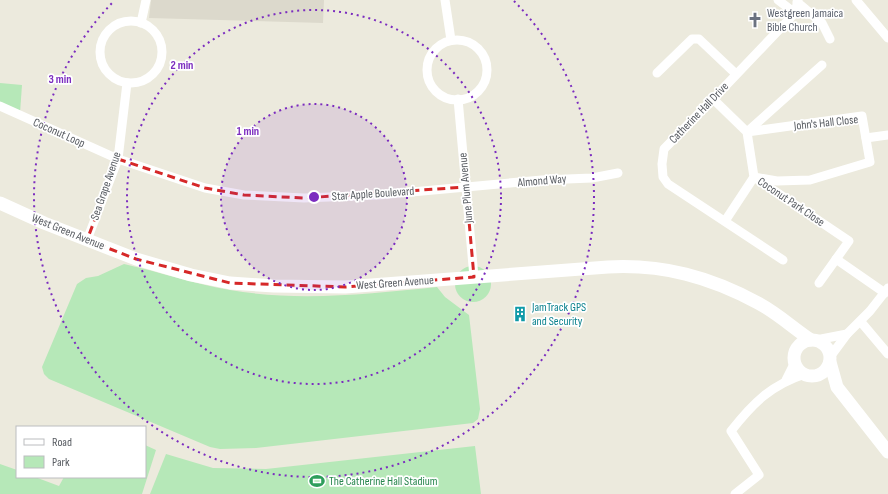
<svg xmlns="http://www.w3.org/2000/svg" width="888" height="494" viewBox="0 0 888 494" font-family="'Sofia Sans Condensed',sans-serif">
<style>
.education{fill:#dcd9cc}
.green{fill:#b6e8b8}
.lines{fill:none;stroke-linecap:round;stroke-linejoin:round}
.street{stroke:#fff;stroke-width:9}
.secondary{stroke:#fff;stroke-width:13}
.marked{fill:none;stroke:#d62828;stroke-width:3;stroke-dasharray:8 5;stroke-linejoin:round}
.ring{fill:none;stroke:#7b2cbf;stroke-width:2;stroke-dasharray:2 4}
.labels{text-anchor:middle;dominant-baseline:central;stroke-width:3.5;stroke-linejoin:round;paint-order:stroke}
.worship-label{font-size:12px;fill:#5b616d;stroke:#fff;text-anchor:start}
.street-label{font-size:12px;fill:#575b61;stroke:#fff}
.culture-label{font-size:12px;fill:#0d838f;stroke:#fff;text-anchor:start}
.leisure-label{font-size:12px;fill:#27864d;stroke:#fff;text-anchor:start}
.centre{fill:#7b2cbf;stroke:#fff;stroke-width:2}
.ring-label{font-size:12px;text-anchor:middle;font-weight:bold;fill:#7b2cbf;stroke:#fff;stroke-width:3.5;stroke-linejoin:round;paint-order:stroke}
</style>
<rect width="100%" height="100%" fill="#eceadd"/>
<polygon class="education" points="151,0 324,0 323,23 149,18"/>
<g class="green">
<polygon points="0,83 22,85 20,113 0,103"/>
<path d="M124,264C160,272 194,284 230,290C299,302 368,294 437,287L445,297L469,315L480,409L478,419L473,423L256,448L220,449L210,447L49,379L44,374L42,367L77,284L86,278L98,276Z"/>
<circle cx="473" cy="284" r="18"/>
<polygon points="145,445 156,450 142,494 0,494 0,464 17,470 17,477 35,477 59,486 64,477 145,477"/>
<polygon points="475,446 481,494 150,494 166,454 213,468 266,469"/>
</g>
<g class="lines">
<g class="street">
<polyline points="445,0 451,40"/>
<polyline points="778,0 795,13"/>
<polyline points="856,0 888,38"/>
<polyline points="797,2 822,23 830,39"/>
<circle cx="131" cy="52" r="31"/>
<polyline points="141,23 146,0"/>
<circle cx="457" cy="70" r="30"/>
<polyline points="657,73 692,39 699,39 736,74"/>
<polyline points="458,99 474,277"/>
<polyline points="713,99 747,132 754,177 725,221"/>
<polyline points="0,106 118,159 205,188 244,195 304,198 379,195 542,180 592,178 618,173"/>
<polyline points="748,131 822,65"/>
<polyline points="747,132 862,116 870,162 810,180 777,181 754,177"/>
<polyline points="866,138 888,135"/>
<polyline points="757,179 849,241 819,283"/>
<polyline points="87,240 118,159 127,83"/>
<polyline points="836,259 885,293"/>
<polyline points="783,260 668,184 663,177 662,164 664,149 713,99 795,13 798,0"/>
<polyline points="861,322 888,354"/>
<polyline points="816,340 847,334"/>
<polyline points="830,357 847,334 870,311 888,288"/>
<polyline points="786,380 795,362"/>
<path d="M735,494L759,475L731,431C753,403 771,385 805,374"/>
</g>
<g class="secondary">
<path d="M0,203L44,223L136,259L191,275L230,283L274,286L345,287L608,267C663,264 710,277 758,303C777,313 793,328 811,340"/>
<circle cx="812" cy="358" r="18"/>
<polyline points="830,362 837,387 888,452"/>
</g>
</g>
<path class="marked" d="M118,159L205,188L244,195L304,198L466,187L474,277L345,287L230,283L136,259L87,240Z"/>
<circle cx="314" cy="197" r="93" fill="#7b2cbf" fill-opacity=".12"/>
<g class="ring">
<circle cx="314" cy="197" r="93"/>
<circle cx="314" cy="197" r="187"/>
<path d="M514 1A280 280 0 1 1 114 1"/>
</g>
<defs>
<g id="church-bare" transform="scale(1.2)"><path d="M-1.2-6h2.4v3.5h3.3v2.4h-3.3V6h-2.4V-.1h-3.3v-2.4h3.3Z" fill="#6b7280" stroke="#fff" stroke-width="2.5" paint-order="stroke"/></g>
<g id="building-bare" transform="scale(1.2)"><path d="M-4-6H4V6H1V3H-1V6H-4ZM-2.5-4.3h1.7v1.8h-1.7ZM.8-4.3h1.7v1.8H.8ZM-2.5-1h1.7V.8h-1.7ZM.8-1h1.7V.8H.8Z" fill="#0f9aa8" stroke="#fff" stroke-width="2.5" paint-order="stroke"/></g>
<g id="stadium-bare" transform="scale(1.2)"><path d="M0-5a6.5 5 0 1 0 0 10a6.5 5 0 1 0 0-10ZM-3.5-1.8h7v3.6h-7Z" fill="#2e9e5b" stroke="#fff" stroke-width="2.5" paint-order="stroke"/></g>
</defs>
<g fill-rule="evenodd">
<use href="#church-bare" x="755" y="20"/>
<use href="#building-bare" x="520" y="314"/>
<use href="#stadium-bare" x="317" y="481"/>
</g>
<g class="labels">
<g class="worship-label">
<text x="767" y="13">Westgreen Jamaica<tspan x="767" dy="14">Bible Church</tspan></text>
</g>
<g class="street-label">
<text transform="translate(699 113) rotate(-46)">Catherine Hall Drive</text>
<text transform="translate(826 123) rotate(-6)">John's Hall Close</text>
<text transform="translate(59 133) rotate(24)">Coconut Loop</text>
<text transform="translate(542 181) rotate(-5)">Almond Way</text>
<text transform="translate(106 186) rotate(-71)">Sea Grape Avenue</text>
<text transform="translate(466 188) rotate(-95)">June Plum Avenue</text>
<text transform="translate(373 194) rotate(-4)">Star Apple Boulevard</text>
<text transform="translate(791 202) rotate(34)">Coconut Park Close</text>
<text transform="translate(68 232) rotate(22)">West Green Avenue</text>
<text transform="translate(395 283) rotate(-4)">West Green Avenue</text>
</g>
<g class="culture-label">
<text x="532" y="307">JamTrack GPS<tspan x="532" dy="14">and Security</tspan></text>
</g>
<g class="leisure-label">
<text x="329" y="481">The Catherine Hall Stadium</text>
</g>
</g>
<circle cx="314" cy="197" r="6" class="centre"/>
<g class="ring-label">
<text x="182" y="69">2 min</text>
<text x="60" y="83">3 min</text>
<text x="248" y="135">1 min</text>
</g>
<rect x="16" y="426" width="130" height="52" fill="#ffffff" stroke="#bcbdc0"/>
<rect x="24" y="439" width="20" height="6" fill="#ffffff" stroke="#bcbdc0"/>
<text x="52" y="446" font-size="12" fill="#575b61">Road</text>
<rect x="24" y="456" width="20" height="12" fill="#b6e8b8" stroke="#bcbdc0"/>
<text x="52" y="466" font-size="12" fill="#575b61">Park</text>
</svg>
